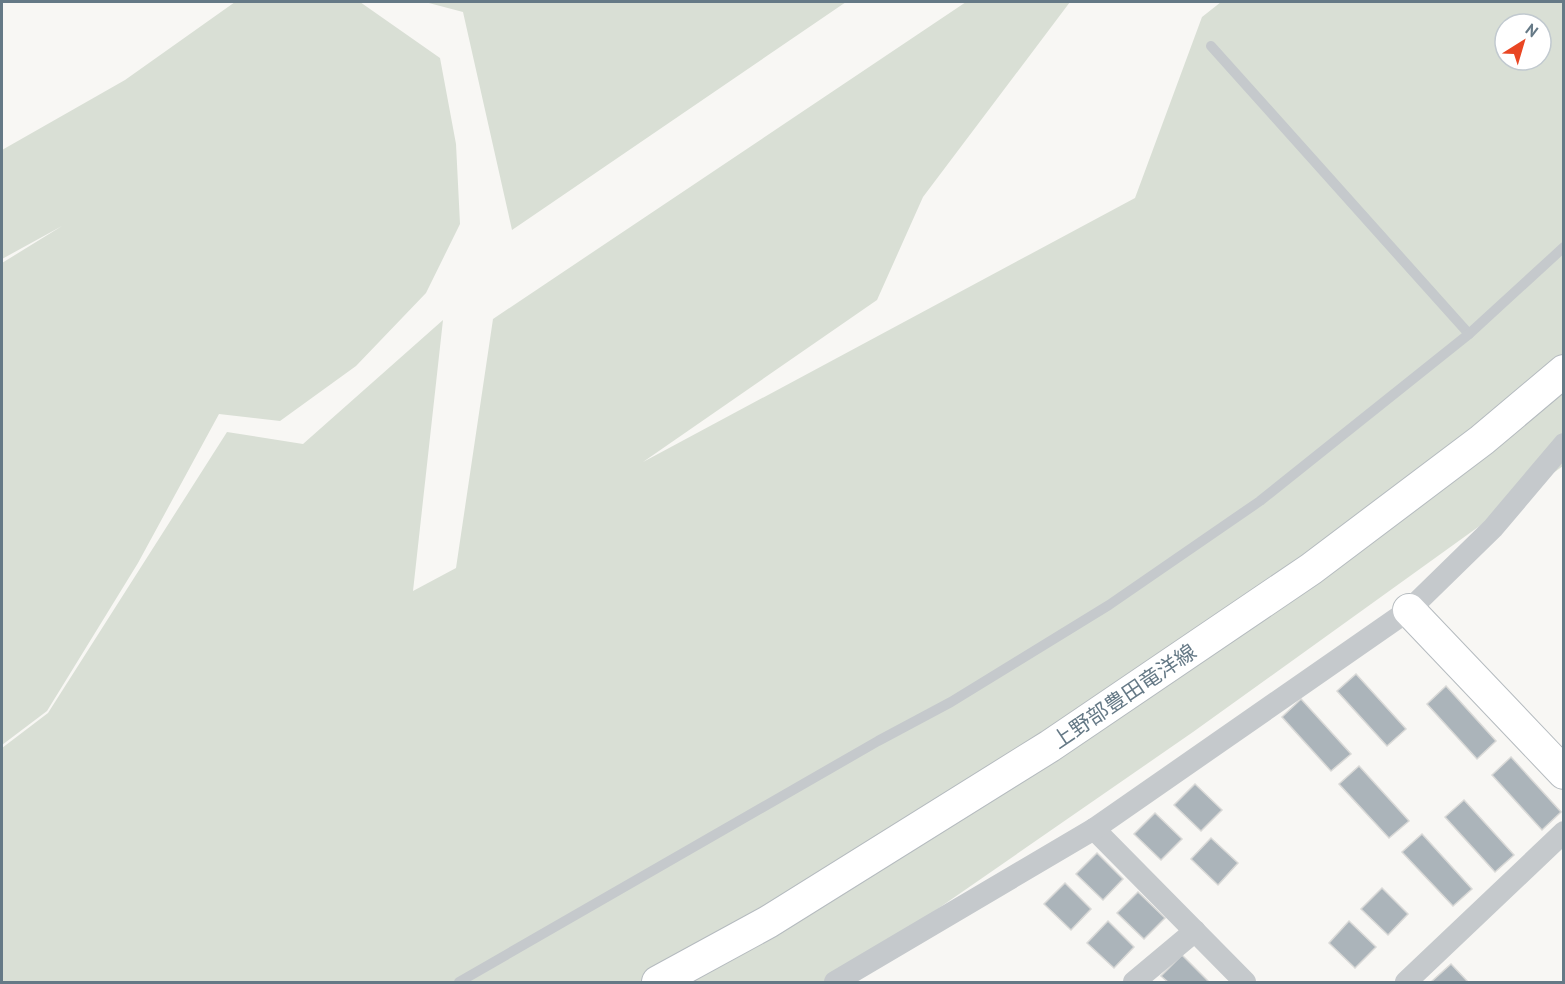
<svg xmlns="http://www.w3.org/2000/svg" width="1565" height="984" viewBox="0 0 1565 984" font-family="'PT Sans','Noto Sans JP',sans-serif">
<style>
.green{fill:#d9dfd5;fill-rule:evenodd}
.building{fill:#abb4ba;stroke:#d9d9d7;stroke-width:1.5}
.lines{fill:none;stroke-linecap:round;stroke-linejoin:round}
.secondary-casing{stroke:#b5bbbf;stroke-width:34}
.lane{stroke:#c5c9cc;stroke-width:10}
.street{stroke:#c5c9cc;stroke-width:22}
.secondary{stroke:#fff;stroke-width:32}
.labels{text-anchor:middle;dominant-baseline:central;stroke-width:6;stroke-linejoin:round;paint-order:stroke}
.street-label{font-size:21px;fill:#657986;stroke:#fff}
</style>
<rect width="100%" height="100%" fill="#f8f7f4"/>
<g class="green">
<polygon points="235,2 360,2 440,58 456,144 460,224 426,293 356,366 280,421 219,414 138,563 47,711 2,745 2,263 62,226 2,259 2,150 125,80"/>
<polygon points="425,2 846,2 512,230 463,12"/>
<path d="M966,2H1070L923,197L877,300L643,462L1135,198L1202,17L1221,2H1563V466L1193,732L832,982H2V748L48,713L227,432L303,444L443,320L413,591L456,568L493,319ZM1505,24H1541V60H1505Z"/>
</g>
<g class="building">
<polygon points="1356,674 1406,729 1387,746 1337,691"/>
<polygon points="1446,686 1496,741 1477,759 1427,704"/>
<polygon points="1301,699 1351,754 1331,771 1282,717"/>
<polygon points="1511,757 1561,812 1542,830 1492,775"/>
<polygon points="1359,766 1409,821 1389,838 1339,784"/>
<polygon points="1195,784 1222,810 1201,831 1174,805"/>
<polygon points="1464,800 1514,855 1495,872 1445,817"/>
<polygon points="1155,813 1182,839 1161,860 1134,834"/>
<polygon points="1422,834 1472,889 1453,906 1402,852"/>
<polygon points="1211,838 1238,863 1218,885 1191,859"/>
<polygon points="1097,853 1123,879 1103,900 1076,874"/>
<polygon points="1065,883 1091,909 1071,930 1044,904"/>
<polygon points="1382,888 1408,914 1388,935 1361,909"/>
<polygon points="1138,892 1165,918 1144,939 1117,913"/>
<polygon points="1108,921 1134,947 1114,968 1087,943"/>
<polygon points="1349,921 1376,947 1355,968 1329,943"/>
<polygon points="1182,955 1208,981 1207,982 1168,982 1161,976"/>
<polygon points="1451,964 1468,982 1431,982"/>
</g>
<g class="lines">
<g class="secondary-casing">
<g id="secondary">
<polyline points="1409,610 1564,773"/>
<polyline points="658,982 768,922 1050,746 1311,569 1482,440 1564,371"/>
</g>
</g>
<g class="lane">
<polyline points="1211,46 1469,334"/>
<polyline points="459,982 878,741 951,702 1109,605 1260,501 1469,334 1564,247"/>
</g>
<g class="street">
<polyline points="1094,829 1245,982"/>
<polyline points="835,982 1094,829 1409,610 1493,528 1564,444"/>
<polyline points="1134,982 1195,931"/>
<polyline points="1406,982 1564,832"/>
</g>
<use href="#secondary" class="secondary"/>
</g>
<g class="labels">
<g class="street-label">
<text transform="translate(1124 696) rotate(-34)">上野部豊田竜洋線</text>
</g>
</g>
<rect width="1565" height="984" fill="none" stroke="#657986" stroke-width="6"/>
<g transform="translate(1523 42) rotate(37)"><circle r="28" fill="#ffffff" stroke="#c1c9cf" stroke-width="1.5"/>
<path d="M0-4.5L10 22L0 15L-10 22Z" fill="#e94623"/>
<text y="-9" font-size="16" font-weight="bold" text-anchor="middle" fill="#657986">N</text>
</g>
</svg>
